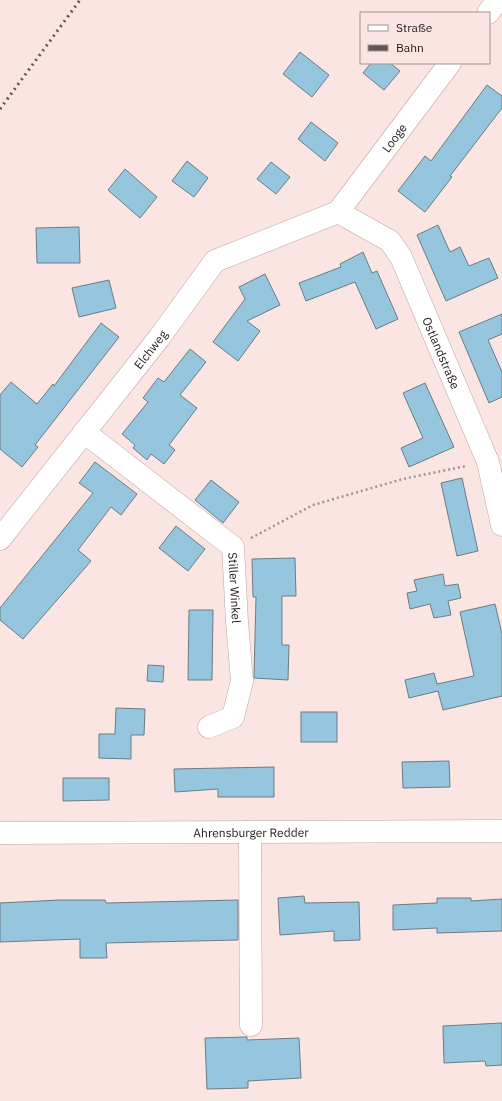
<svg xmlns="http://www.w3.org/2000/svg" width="502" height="1101" viewBox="0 0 502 1101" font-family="'IBM Plex Sans',sans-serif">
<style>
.building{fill:#96c6dd;stroke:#6b7c84}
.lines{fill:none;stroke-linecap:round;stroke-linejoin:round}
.minor-casing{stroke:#b9a6a3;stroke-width:23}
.path{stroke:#a29390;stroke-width:2.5;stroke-dasharray:2 3;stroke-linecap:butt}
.minor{stroke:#fff;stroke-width:22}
.rail{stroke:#615654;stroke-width:3;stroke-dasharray:2 4;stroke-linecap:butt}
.labels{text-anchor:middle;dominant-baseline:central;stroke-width:3.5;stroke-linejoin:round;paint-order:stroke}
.street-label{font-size:12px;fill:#211a19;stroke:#fae5e2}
</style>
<rect width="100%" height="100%" fill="#fae5e2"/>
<g class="building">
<polygon points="300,52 329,75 312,97 283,74"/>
<polygon points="371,63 390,63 400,71 384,90 363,73"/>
<polygon points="487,85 502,96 502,108 450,176 452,177 425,212 398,191 425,156 431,161"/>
<polygon points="311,122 338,143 325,161 298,139"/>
<polygon points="187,161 208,178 194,197 172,181"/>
<polygon points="271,162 290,177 276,194 257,179"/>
<polygon points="125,169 157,197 140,218 108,190"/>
<polygon points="438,225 450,252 460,247 469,266 489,258 498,278 446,301 417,235"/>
<polygon points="79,227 80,263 37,263 36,228"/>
<polygon points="363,252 372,273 377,271 398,319 376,329 355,282 306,301 299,283 341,267 340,264"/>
<polygon points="265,274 280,305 247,321 260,331 238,361 213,342 245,299 239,287"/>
<polygon points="109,280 116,308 79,317 72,288"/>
<polygon points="502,314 502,334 488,340 502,372 502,397 489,403 459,332"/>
<polygon points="101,323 119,337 35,445 38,447 22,467 0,449 0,395 11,382 37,404 53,384 54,386"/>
<polygon points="190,349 206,362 180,395 197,408 169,445 175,450 164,464 151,454 147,460 133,448 135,445 122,434 148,402 143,398 158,378 164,382"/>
<polygon points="425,383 454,447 409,467 401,448 423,438 403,393"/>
<polygon points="95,462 137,494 121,515 111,507 78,550 91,561 23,639 0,620 0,608 93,493 79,483"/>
<polygon points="462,478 478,551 457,556 441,483"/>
<polygon points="211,480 239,502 223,523 195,500"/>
<polygon points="176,526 205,549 188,571 159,548"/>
<polygon points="295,558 296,596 282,596 282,645 289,645 288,680 254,678 256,597 253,597 252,559"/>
<polygon points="443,574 445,586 458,584 461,598 448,601 451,615 434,618 430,604 410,609 407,593 417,591 414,580"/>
<polygon points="495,604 502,634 502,696 443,710 438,691 409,698 405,680 434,673 437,684 474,676 460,612"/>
<polygon points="189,610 213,610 212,680 188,680"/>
<polygon points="148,665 164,666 163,682 147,681"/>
<polygon points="116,708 145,709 144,735 131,735 131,759 99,758 99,734 115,734"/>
<rect x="301" y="712" width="36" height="30"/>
<polygon points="449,761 450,787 403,788 402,762"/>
<polygon points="274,767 274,797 218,797 218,789 175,792 174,769"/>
<polygon points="63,778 109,778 109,800 63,801"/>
<polygon points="304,896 305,903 359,902 360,940 334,941 334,931 280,935 278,898"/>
<polygon points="437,898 471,898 471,901 502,899 502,931 437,933 437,928 393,930 393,905 437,903"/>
<polygon points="60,900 105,900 106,903 238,900 238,940 106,943 107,958 80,958 80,939 0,942 0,903"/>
<polygon points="502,1023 502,1065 486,1066 485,1061 444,1063 443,1026"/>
<polygon points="247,1037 247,1040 299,1038 301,1078 248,1081 248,1088 207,1089 205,1038"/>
</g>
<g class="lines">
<g class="minor-casing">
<g id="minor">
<polyline points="488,13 498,0"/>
<path id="s1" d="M338,212L390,241L401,257L488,462L502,525"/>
<path id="s2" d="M338,212L450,63"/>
<path id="s3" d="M84,432L233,547L237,622L242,681L233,717L209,727"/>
<path id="s4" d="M0,539L159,338L215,261L338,212"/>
<polyline points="246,832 250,841 251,1025"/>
<path id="s5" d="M0,833L502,831"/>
</g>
</g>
<polyline class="path" points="251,538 313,505 403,479 466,466"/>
<use href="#minor" class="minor"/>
<polyline class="rail" points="0,109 80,0"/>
</g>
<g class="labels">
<g class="street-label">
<text stroke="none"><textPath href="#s2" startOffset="93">Looge</textPath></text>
<text stroke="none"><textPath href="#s4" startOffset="242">Elchweg</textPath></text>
<text stroke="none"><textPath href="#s1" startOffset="183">Ostlandstraße</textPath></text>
<text stroke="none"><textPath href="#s3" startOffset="229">Stiller Winkel</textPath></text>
<text stroke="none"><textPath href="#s5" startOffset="251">Ahrensburger Redder</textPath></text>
</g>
</g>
<rect x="360" y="12" width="130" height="52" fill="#fae5e2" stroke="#a39492"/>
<rect x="368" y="25" width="20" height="6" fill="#ffffff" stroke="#a39492"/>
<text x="396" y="32" font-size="12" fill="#211a19">Straße</text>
<rect x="368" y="45" width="20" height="6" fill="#615654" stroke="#a39492"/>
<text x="396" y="52" font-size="12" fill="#211a19">Bahn</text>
</svg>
